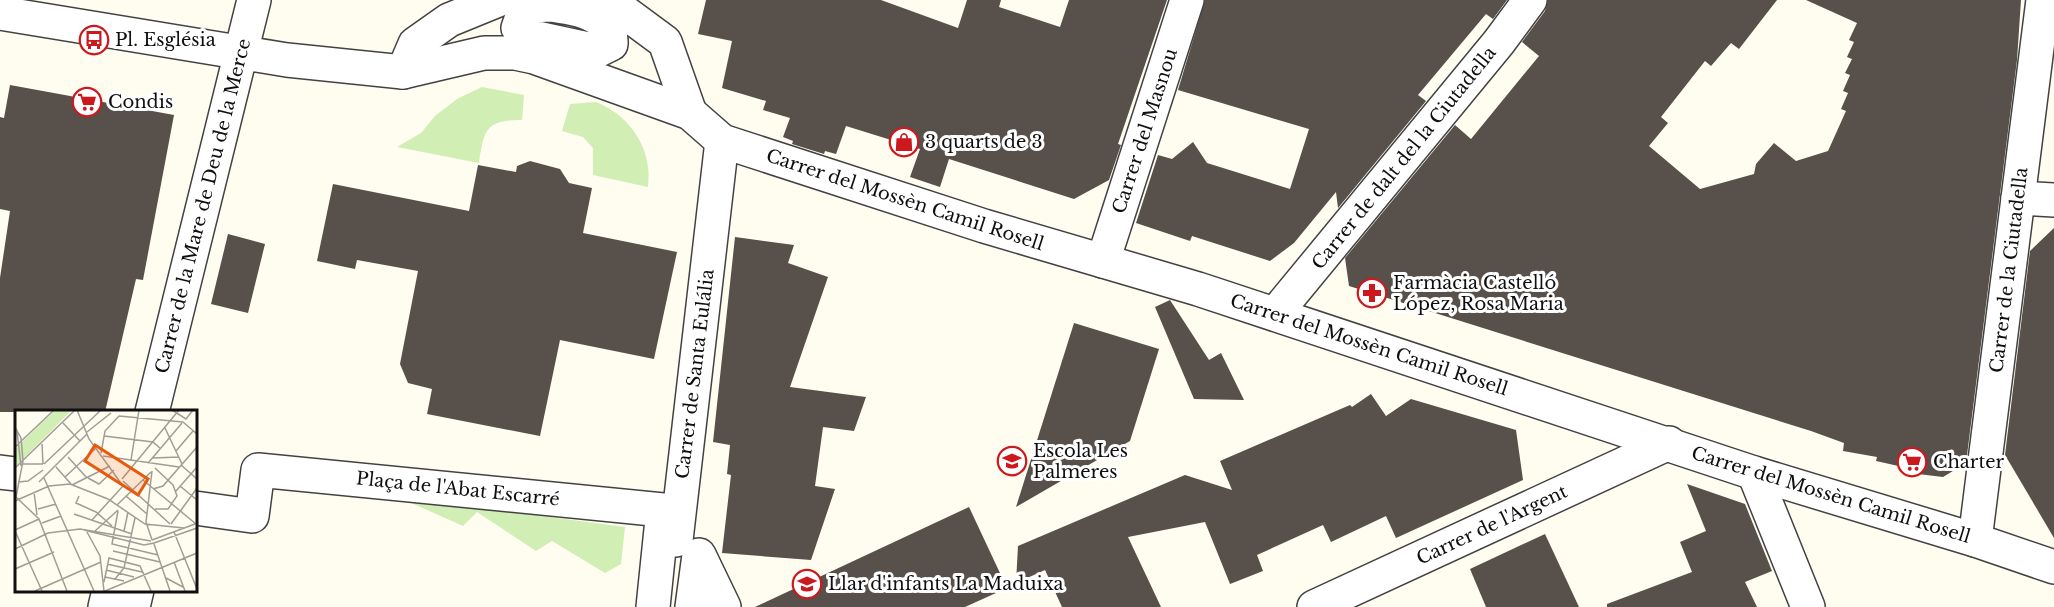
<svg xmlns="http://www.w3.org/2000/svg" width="2054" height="607" viewBox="0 0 2054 607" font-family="'Libre Baskerville',serif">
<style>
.green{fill:#d1eeb5}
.building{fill:#58504a}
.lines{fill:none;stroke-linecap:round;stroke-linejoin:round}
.street-casing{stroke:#424242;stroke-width:36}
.street{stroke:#fff;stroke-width:33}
.labels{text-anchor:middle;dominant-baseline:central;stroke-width:6;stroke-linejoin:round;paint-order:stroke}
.poi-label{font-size:18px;fill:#0f0f0f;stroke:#fff;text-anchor:start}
.street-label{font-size:18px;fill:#0f0f0f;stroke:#fff}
.inset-road{fill:none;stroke:#9f9d96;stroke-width:1.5}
.view{fill:#e8590c;fill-opacity:0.15;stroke:#e8590c;stroke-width:3}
.inset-edge{fill:none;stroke:#0f0f0f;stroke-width:3}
</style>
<rect width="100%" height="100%" fill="#fffcf0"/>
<g class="green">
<path d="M482,87L524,95L522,120C485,120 484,130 479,163L397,147L421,133L435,116L457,99Z"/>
<path d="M596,102C631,116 653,150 648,187L593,175V148L583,137L562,131L570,104Z"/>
<polygon points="398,497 625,527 621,564 605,573 552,541 536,551 477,512 463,526"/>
</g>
<g class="building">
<polygon points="706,0 881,0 958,28 967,0 1001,0 999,7 1060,27 1069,0 1167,0 1118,144 1121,145 1109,180 1074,199 949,159 940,187 910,177 920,149 846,126 836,154 825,151 824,154 792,144 793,141 783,137 790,118 763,110 766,101 722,88 732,41 698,34"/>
<polygon points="1205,0 1507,0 1493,19 1486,14 1418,95 1426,101 1338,208 1336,192 1294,243 1270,261 1192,236 1190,241 1136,223 1158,155 1172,159 1193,142 1207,163 1290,189 1309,129 1178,90"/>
<polygon points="1548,0 1777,0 1739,49 1731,43 1711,66 1705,61 1661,117 1668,123 1649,146 1700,189 1754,174 1756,164 1774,143 1796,161 1828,151 1846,111 1841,109 1848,93 1843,91 1850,75 1845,73 1852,59 1847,57 1854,42 1849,40 1857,23 1806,0 2021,0 2017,60 1966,463 1943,477 1918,474 1918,471 1903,469 1903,467 1876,461 1877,457 1843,451 1844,443 1811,431 1349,286 1345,258 1455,125 1471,139 1539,56 1522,42 1545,11"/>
<polygon points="10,85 174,115 143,280 136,279 105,412 0,412 0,278 10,211 0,209 0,117 4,118"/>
<polygon points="530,161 560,169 569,183 592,188 583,233 677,252 654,359 560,340 540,436 427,414 432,389 408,383 400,364 418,271 357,260 355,269 317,261 333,184 469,211 478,165 516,172 517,166"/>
<polygon points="2054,228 2054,538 2005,455 2030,251"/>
<polygon points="228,234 265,244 248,313 211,304"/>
<polygon points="735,237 794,245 788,263 828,277 790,387 866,397 854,431 823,427 815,486 835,489 811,560 722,553 731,475 727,474 730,445 713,442"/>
<polygon points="1170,300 1209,360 1221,353 1244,400 1194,399 1155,307"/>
<polygon points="1074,323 1159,349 1130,441 1016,507"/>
<polygon points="1371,394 1386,416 1411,399 1516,430 1523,480 1396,538 1386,516 1331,542 1323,525 1257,555 1263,571 1230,584 1205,522 1128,537 1161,607 1062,607 1045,570 1016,583 1018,546 1185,475 1232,490 1220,461 1350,405 1352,407"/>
<polygon points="1687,484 1745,504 1772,571 1745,582 1757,607 1607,607 1607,604 1692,572 1680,542 1706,531"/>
<polygon points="969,507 1007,588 965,607 755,607"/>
<polygon points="1545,534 1579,607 1486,607 1470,569"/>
</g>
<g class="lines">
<g class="street-casing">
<g id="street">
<polyline points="595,0 623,11 665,42 690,113"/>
<path d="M549,5C573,8 613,13 611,44L597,51L523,35L518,28L524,11L533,6Z"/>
<polyline points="0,13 287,60 403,72 484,53 515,53 534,57 690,113 722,141 984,226 1198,289 1754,473 1975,540 2054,567"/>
<polyline points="403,72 415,44 449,20 498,0"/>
<polyline points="2018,198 2054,200"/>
<polyline points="1103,261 1187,0"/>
<polyline points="1275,314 1499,42 1530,0"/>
<polyline points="152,412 254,0"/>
<polyline points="0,472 16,474"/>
<polyline points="1754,473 1808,607"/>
<polyline points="195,508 252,516 258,470 663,510 653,607"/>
<polyline points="676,540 722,141"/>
<polyline points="1975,540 2043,0"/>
<polyline points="105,607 109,590"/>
<polyline points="133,607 137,590"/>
<polyline points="692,607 699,555 724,607"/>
<polyline points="1314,607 1669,443"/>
</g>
</g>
<use href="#street" class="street"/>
</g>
<defs>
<g id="bus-ring" transform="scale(1.5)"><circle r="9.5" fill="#fff" stroke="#cc191d" stroke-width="1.5"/><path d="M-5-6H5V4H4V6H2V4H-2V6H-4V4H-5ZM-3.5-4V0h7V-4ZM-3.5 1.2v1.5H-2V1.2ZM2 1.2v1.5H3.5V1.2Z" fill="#cc191d"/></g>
<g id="supermarket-ring" transform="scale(1.5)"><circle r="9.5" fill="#fff" stroke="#cc191d" stroke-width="1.5"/><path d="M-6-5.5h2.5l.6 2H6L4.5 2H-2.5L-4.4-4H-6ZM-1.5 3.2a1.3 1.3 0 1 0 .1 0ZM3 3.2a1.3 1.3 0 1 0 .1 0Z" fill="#cc191d"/></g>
<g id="shop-ring" transform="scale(1.5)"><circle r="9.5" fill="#fff" stroke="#cc191d" stroke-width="1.5"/><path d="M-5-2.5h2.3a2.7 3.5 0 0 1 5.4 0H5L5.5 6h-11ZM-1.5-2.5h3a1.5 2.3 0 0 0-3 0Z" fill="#cc191d"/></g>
<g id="pharmacy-ring" transform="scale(1.5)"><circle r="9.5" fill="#fff" stroke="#cc191d" stroke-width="1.5"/><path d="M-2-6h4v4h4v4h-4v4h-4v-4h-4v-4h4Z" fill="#cc191d"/></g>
<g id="school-ring" transform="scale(1.5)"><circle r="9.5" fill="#fff" stroke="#cc191d" stroke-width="1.5"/><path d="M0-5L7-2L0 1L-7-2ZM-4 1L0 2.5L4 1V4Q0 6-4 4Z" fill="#cc191d"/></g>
</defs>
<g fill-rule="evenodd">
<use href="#bus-ring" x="94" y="40"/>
<use href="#supermarket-ring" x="87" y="102"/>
<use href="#shop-ring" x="904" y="142"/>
<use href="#pharmacy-ring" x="1372" y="293"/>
<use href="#school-ring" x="1012" y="461"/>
<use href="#supermarket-ring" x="1912" y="462"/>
<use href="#school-ring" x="807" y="584"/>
</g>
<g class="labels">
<g class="poi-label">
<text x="115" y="40">Pl. Església</text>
<text x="108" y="102">Condis</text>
<text x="925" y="142">3 quarts de 3</text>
<text x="1393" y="283">Farmàcia Castelló<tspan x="1393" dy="21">López, Rosa Maria</tspan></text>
<text x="1033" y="451">Escola Les<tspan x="1033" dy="21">Palmeres</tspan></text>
<text x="1933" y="462">Charter</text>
<text x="828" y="584">Llar d'infants La Maduixa</text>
</g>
<g class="street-label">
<text transform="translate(1145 131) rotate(-72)">Carrer del Masnou</text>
<text transform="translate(1404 158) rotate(-51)">Carrer de dalt del la Ciutadella</text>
<text transform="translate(905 200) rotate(18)">Carrer del Mossèn Camil Rosell</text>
<text transform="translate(203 206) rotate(-76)">Carrer de la Mare de Deu de la Merce</text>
<text transform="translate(2009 270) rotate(-83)">Carrer de la Ciutadella</text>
<text transform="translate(1369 345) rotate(18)">Carrer del Mossèn Camil Rosell</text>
<text transform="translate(695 374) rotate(-83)">Carrer de Santa Eulália</text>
<text transform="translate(458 489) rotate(6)">Plaça de l'Abat Escarré</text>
<text transform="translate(1831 495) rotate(17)">Carrer del Mossèn Camil Rosell</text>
<text transform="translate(1492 525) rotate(-25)">Carrer de l'Argent</text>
</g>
</g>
<g transform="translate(15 410)">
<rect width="182" height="182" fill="#fffcf0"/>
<path d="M40,0H57L0,57V39Z" fill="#d1eeb5"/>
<path class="inset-road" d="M62,0L74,29L108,76M157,0L171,9L178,0M104,6L168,12M168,12L182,24M48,13L65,31M0,17L6,28L8,51L1,87L24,109L52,181M150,18L167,54M2,21L6,56M72,22L96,3M89,26L138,32L146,39M27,34L28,54M0,37L39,0M161,41L178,21M86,43L90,21L104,6M88,46L164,57M53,47L72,68M138,48L164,47M116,50L124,0M134,52L167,13M7,54H28M29,54L86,0M166,55L182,69M41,57L56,74M0,58L60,0M140,58L158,75L162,86L153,99H140M137,61L131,112L137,130M50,67L81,38M29,68L79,181M73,68L84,74L99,60M107,69L164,0M128,70L181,114M108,71L155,114M3,72L13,71L28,60M24,72L72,24M57,75L95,56M165,76L182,90M138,79L148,76L182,37M161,81L182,57M19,82L22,105M64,86L61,93L81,102L97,116M111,86L132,104M0,91L34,76L55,74L93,89L130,114L169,118M102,95L136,62M23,99L41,94M103,101L97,134L143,145M59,104L117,124M77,110L108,76M27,113L46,106M156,114L182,78M0,120L24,109M69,120L129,135L139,133M0,121L27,181M80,121L103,100M109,121L113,102M72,122L85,146L89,181M159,122L182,179M137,130L180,114M139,133L182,118M139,134L155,181M0,139L33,123L65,119L136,131M98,141L145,152M159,152L170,181M92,154L127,162M0,159L39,142M91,160L119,167M90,167L109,171M151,168L168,177M100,169L109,158L120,108M89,172L94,148L125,156L136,181M20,181L86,152M90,181L182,143"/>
<path class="view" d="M80,35L133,69L123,85L70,51Z"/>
<rect width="182" height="182" class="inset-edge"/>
</g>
</svg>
